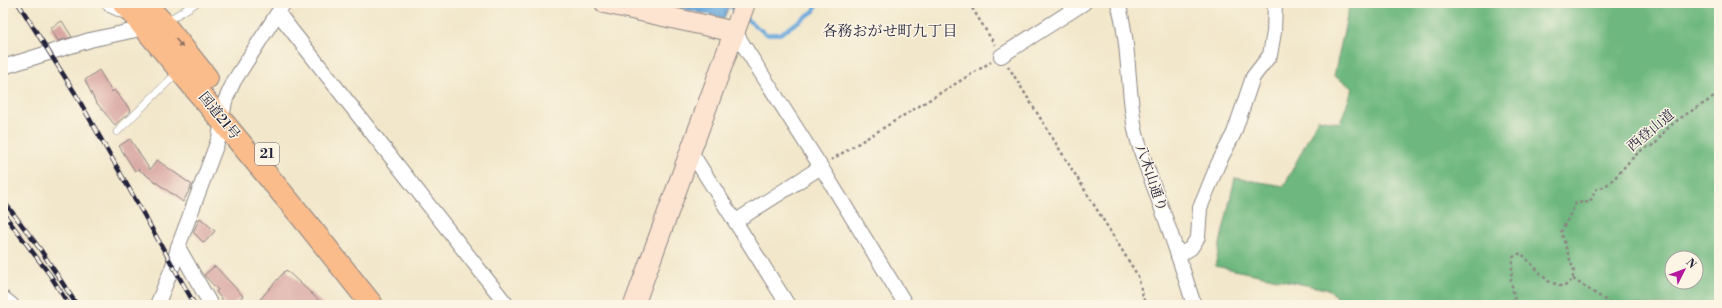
<svg xmlns="http://www.w3.org/2000/svg" width="1722" height="308" viewBox="0 0 1722 308" font-family="'Libre Bodoni','Noto Serif JP',serif">
<style>
.forest{fill:#6eb87f;stroke:#486d5d;fill-rule:evenodd}
.water{fill:#69a9dc;stroke:#46668c}
.lines{fill:none;stroke-linecap:round;stroke-linejoin:round}
.stream{stroke:#69a9dc;stroke-width:4}
.building{fill:#d8a5a1}
.lane-casing{stroke:#8a8483;stroke-width:8}
.street-casing{stroke:#8a8483;stroke-width:16}
.secondary-casing{stroke:#8a8483;stroke-width:22}
.highway-casing{stroke:#8a8483;stroke-width:24}
.path{stroke:#8a8483;stroke-width:2.5;stroke-dasharray:3 3;stroke-linecap:butt}
.lane{stroke:#fff;stroke-width:7}
.street{stroke:#fff;stroke-width:14}
.secondary{stroke:#fde4d1;stroke-width:20}
.highway{stroke:#fabc8b;stroke-width:22}
.rail-casing{stroke:#22223b;stroke-width:4.5}
.rail{stroke:#fcf5e5;stroke-width:3;stroke-dasharray:9;stroke-linecap:butt}
.oneway{fill:#8e6f63}
.labels{text-anchor:middle;dominant-baseline:central;stroke-width:3;stroke-linejoin:round;paint-order:stroke}
.shield{fill:#fcf5e5;stroke:#63616e;stroke-width:1}
.shield-label{font-size:13px;font-weight:bold;fill:#22223b}
.street-label{font-size:14px;fill:#22223b;stroke:#fcf5e5}
.neighbourhood-label{font-size:15px;fill:#22223b;stroke:#fcf5e5}
</style>
<rect width="100%" height="100%" fill="#fcf5e5"/>
<filter id="ink" filterUnits="userSpaceOnUse"><feTurbulence type="fractalNoise" baseFrequency=".025" numOctaves="2"/><feDisplacementMap in="SourceGraphic" scale="8" xChannelSelector="R" yChannelSelector="G"/><feConvolveMatrix kernelMatrix="1 2 1 2 8 2 1 2 1" color-interpolation-filters="sRGB"/></filter>
<filter id="wash" filterUnits="userSpaceOnUse"><feTurbulence type="fractalNoise" baseFrequency=".012" numOctaves="4" result="noise"/><feDisplacementMap in="SourceGraphic" scale="16" xChannelSelector="R" yChannelSelector="G"/><feGaussianBlur stdDeviation="0.9" result="paint"/><feColorMatrix in="noise" values="0 0 0 0 0 0 0 0 0 0 0 0 0 0 0 0 0 1.4 0 .05"/><feComposite in="paint" operator="in"/></filter>
<g filter="url(#wash)">
<rect width="100%" height="100%" fill="#f2e7cb"/>
<path class="forest" d="M1350,3H1719V305H1343L1330,290L1215,266L1235,178L1284,186L1318,119L1340,123L1353,88L1334,76ZM1672,258H1696V282H1672Z"/>
<polygon class="water" points="657,3 730,3 724,18"/>
<g class="lines">
<g class="stream">
<polyline points="729,5 735,10"/>
<polyline points="745,18 766,34 780,34 814,11 817,3"/>
</g>
</g>
<g id="blocks">
<g class="building">
<polygon points="62,21 72,37 58,41 50,28"/>
<polygon points="99,70 112,92 114,90 131,111 115,125 95,101 85,80"/>
<polygon points="130,139 150,170 157,160 192,185 183,202 138,169 135,171 119,146"/>
<polygon points="200,218 215,231 204,243 193,232"/>
<polygon points="215,266 243,296 232,305 227,305 216,292 218,290 204,275"/>
<polygon points="286,270 324,305 255,305"/>
</g>
</g>
</g>
<g filter="url(#ink)">
<use href="#blocks" fill-opacity="0" stroke="#8a8483" stroke-width="1"/>
<g class="lines">
<g class="lane-casing">
<g id="lane">
<polyline points="166,22 196,3"/>
<polyline points="117,132 178,72"/>
</g>
</g>
<g class="street-casing">
<g id="street">
<polyline points="109,3 112,6 130,14"/>
<path d="M1118,3C1130,44 1127,87 1135,129C1140,154 1151,177 1159,201C1172,236 1183,270 1194,305"/>
<polyline points="278,13 507,305"/>
<polyline points="735,32 821,167 906,305"/>
<polyline points="1001,56 1084,3"/>
<polyline points="3,67 90,40 145,28"/>
<polyline points="691,152 788,305"/>
<polyline points="736,221 821,167"/>
<polyline points="178,247 211,305"/>
<polyline points="1178,256 1191,248 1198,237 1200,208 1218,164 1234,133 1253,77 1270,55 1274,32 1275,3"/>
<polyline points="3,298 12,305"/>
<polyline points="157,305 173,266 178,247 219,138 225,101 234,81 284,3"/>
</g>
</g>
<g class="secondary-casing">
<g id="secondary">
<polyline points="605,3 735,32"/>
<polyline points="634,305 745,3"/>
</g>
</g>
<g class="highway-casing">
<g id="highway">
<polyline points="124,3 306,222 372,305"/>
<polyline points="144,3 163,23 207,78"/>
</g>
</g>
<g class="path">
<polyline points="969,3 995,45"/>
<polyline points="1008,66 1138,276 1145,305"/>
<polyline points="831,160 991,62"/>
<polyline points="1573,279 1613,305"/>
<path d="M1516,305L1511,281L1513,257L1521,253L1548,281L1563,287C1570,283 1573,280 1574,272L1561,232L1576,203L1590,202L1595,190C1600,188 1605,187 1609,183C1624,171 1635,148 1655,145C1667,122 1693,111 1714,97L1719,102"/>
</g>
<use href="#lane" class="lane"/>
<use href="#street" class="street"/>
<use href="#secondary" class="secondary"/>
<use href="#highway" class="highway"/>
<g class="rail-casing">
<g id="rail">
<polyline points="18,3 75,93 195,305"/>
<polyline points="3,200 40,249 77,305"/>
<polyline points="3,213 50,275 69,305"/>
</g>
</g>
<use href="#rail" class="rail"/>
</g>
<defs><path id="oneway-solid" d="M-6-.8H1V-3.2L6.5 0L1 3.2V.8H-6Z"/></defs>
<use class="oneway" href="#oneway-solid" transform="translate(179 43) rotate(51)"/>
</g>
<g class="labels">
<rect class="shield" x="255" y="143" width="24" height="22" rx="3"/>
<g class="shield-label">
<text x="267" y="154">21</text>
</g>
<g class="street-label">
<text transform="translate(219 116) rotate(51)">国道21号</text>
<text transform="translate(1651 131) rotate(-40)">西登山道</text>
<text transform="translate(1151 178) rotate(71)">八木山通り</text>
</g>
<g class="neighbourhood-label">
<text x="890" y="31">各務おがせ町九丁目</text>
</g>
</g>
<rect width="1722" height="308" fill="none" stroke="#fcf5e5" stroke-width="16"/>
<g transform="translate(1684 270) rotate(48)"><circle r="19" fill="#fcf5e5" stroke="#a5a1a1"/>
<path d="M0-3L7 15L0 10L-7 15Z" fill="#b5179e"/>
<text y="-6" font-size="11" font-weight="bold" text-anchor="middle" fill="#22223b">N</text>
</g>
</svg>
